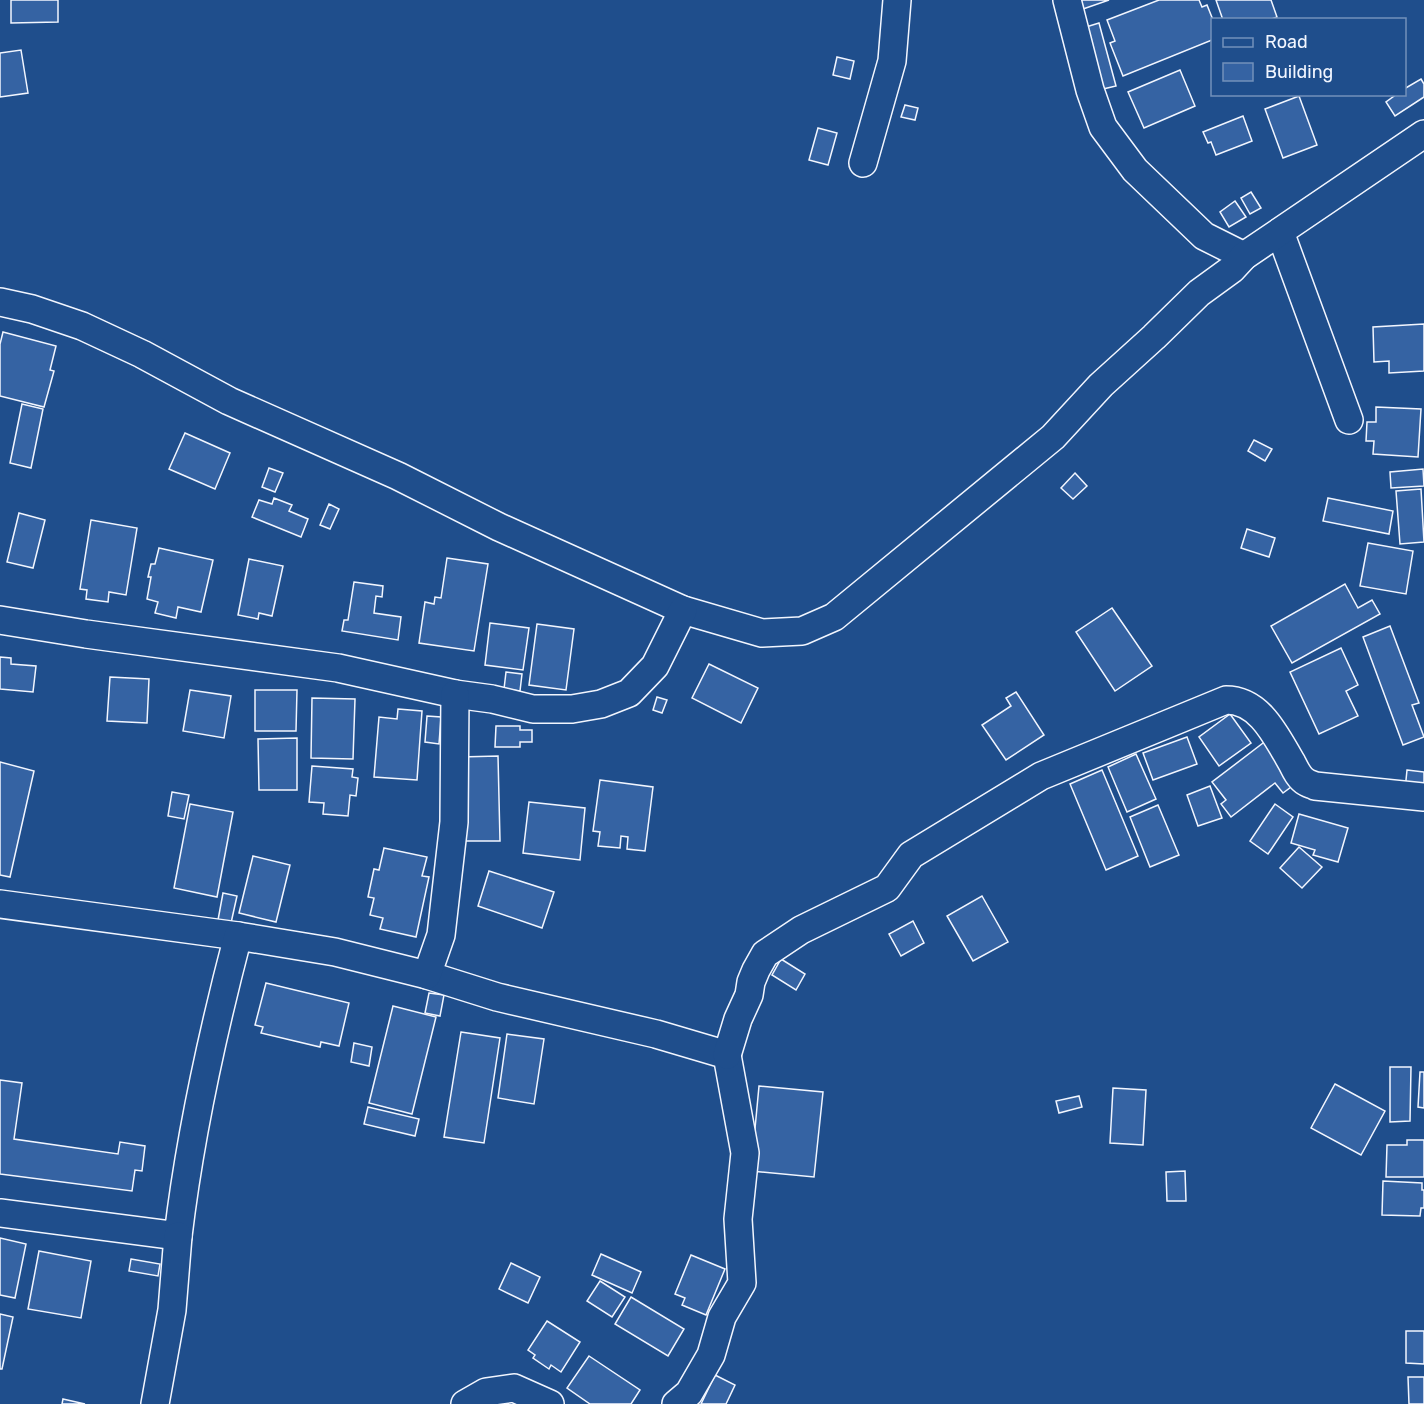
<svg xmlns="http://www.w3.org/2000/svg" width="1424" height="1404" viewBox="0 0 1424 1404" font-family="Rubik,sans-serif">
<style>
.building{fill:#3563a3;stroke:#f2f6ff;stroke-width:1.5}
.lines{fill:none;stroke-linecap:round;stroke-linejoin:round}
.minor-casing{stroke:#f2f6ff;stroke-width:30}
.minor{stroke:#1f4e8c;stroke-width:27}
</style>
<rect width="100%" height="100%" fill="#1f4e8c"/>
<g class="building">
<polygon points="11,0 58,0 58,22 11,23"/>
<polygon points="1080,0 1109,0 1083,9"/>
<polygon points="1159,0 1199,0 1202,7 1207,5 1213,20 1212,40 1123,76 1110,43 1115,41 1107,20"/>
<polygon points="1216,0 1271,0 1277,17 1269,20 1223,20"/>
<polygon points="1099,23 1116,86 1103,89 1086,27"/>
<polygon points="21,50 28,93 0,97 0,53"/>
<polygon points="837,57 854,61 850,79 833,75"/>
<polygon points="1180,70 1195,106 1144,128 1128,92"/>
<polygon points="1421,79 1424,84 1424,97 1395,116 1386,102 1397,94 1404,94 1404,89"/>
<polygon points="1299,96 1317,145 1283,158 1265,109"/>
<polygon points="905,105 918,108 915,120 901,117"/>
<polygon points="1243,116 1252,141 1216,155 1211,142 1208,143 1203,132"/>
<polygon points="818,128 837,133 828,165 809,160"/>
<polygon points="1251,192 1261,208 1250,214 1241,198"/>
<polygon points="1235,201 1246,217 1229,227 1220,212"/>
<polygon points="1424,324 1424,371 1389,373 1389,361 1374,362 1373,327"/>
<polygon points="3,332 56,346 50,370 54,371 44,407 0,396 0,344"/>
<polygon points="22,404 43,409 31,468 10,463"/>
<polygon points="1376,407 1421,409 1418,457 1373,454 1374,441 1366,441 1367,422 1376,422"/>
<polygon points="185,433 230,453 215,489 169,469"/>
<polygon points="1254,440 1272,449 1265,461 1248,451"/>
<polygon points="269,468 283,473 275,492 262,487"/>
<polygon points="1423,469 1424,486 1391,488 1390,472"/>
<polygon points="1075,473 1087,486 1073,499 1061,488"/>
<polygon points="1421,489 1424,542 1400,544 1396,491"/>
<polygon points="274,498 292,505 289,511 308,519 301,537 252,517 259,500 272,504"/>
<polygon points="1328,498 1393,511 1389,534 1323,521"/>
<polygon points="329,504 339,509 330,529 320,525"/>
<polygon points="19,513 45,520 33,568 7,562"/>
<polygon points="91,520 137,528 126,595 109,592 108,602 86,599 87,590 80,589"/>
<polygon points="1247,529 1275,538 1269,557 1241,548"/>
<polygon points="1368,543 1413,551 1406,594 1360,586"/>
<polygon points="159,548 213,560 201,612 178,607 176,618 155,613 158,602 147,599 151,577 148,577 151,564 155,564"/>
<polygon points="447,558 488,564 474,651 419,643 425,602 434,604 435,597 441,598"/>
<polygon points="249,559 283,566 272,616 259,613 258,619 238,615"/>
<polygon points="354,582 383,586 382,597 376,596 374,613 401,617 398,640 342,631 344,620 348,620"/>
<polygon points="1345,584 1358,608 1372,600 1380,614 1292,663 1271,626"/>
<polygon points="1112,608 1152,666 1115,691 1076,632"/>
<polygon points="490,623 529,628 523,670 485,665"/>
<polygon points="537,624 574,629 566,690 529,685"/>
<polygon points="1390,626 1419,703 1412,705 1424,737 1403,745 1363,637"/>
<polygon points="1341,648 1358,685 1346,691 1358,716 1319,734 1290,672"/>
<polygon points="0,657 11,658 11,664 36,666 33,692 0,689"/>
<polygon points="709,664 758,688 741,723 692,698"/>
<polygon points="506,672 522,674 520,691 504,689"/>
<polygon points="110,677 149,679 147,723 107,721"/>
<polygon points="190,690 231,696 224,738 183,731"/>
<polygon points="255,690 297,690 296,731 255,731"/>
<polygon points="1016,692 1044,735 1006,760 982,725 1011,706 1006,698"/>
<polygon points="657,697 667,700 662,713 653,710"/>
<polygon points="312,698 355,699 353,759 311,758"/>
<polygon points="398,709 422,711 417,780 374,777 379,717 397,719"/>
<polygon points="1230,714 1251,743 1219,766 1199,737"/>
<polygon points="427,716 441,717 439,744 425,742"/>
<polygon points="496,726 520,726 520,730 532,730 532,742 520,742 520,747 495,747"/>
<polygon points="1187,737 1197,764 1153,780 1143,753"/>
<polygon points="297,738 297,790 259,790 258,739"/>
<polygon points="1267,740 1299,781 1283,793 1275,783 1231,817 1221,804 1226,800 1212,782"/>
<polygon points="1136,754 1156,799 1127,812 1108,767"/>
<polygon points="498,756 500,841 462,841 460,757"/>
<polygon points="0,762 34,771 10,877 0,875"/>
<polygon points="312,766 353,769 352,777 358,778 356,796 350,795 348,816 323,814 324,803 309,802"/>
<polygon points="1102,770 1138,856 1106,870 1070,784"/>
<polygon points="1407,770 1424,772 1424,792 1405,790"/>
<polygon points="600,780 653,787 645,851 627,849 628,837 621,836 620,848 598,846 600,832 593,831"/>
<polygon points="1210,786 1222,818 1198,826 1187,795"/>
<polygon points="172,792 189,795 184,819 168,816"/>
<polygon points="529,802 585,808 580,860 523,853"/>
<polygon points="190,804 233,812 217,897 174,888"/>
<polygon points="1275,804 1293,817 1268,854 1250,841"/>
<polygon points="1158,805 1179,855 1150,867 1130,817"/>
<polygon points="1299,814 1348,828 1338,862 1313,855 1315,850 1291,843"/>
<polygon points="1299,847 1322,867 1302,888 1280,868"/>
<polygon points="384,848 427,857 422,876 429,877 416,937 380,929 383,918 370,915 374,898 368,897 374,869 379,870"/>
<polygon points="253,856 290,865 276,922 239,913"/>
<polygon points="489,871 554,892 542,928 478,906"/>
<polygon points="223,893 237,896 231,923 218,920"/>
<polygon points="982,896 1008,942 973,961 947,916"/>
<polygon points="913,921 924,943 901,956 889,934"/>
<polygon points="781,959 805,974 796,990 772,975"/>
<polygon points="266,983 349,1003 339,1046 321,1042 320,1047 261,1033 263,1027 255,1025"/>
<polygon points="429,993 444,995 440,1016 425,1013"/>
<polygon points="393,1006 436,1017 412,1114 369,1103"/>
<polygon points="461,1032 500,1038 484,1143 444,1137"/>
<polygon points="507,1034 544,1039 534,1104 498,1098"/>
<polygon points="354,1043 372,1047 369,1066 351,1062"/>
<polygon points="1390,1067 1411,1067 1410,1121 1390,1122"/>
<polygon points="1420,1072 1424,1072 1424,1108 1418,1107"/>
<polygon points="0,1080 22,1083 14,1139 118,1154 120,1142 145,1146 142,1171 135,1170 132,1191 0,1174"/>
<polygon points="1335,1084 1385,1111 1361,1155 1311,1128"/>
<polygon points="759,1086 823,1092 814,1177 751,1171"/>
<polygon points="1113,1088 1146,1090 1143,1145 1110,1143"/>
<polygon points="1079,1096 1082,1107 1059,1113 1056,1101"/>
<polygon points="368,1107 419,1119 415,1136 364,1124"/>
<polygon points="1407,1140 1424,1140 1424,1177 1386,1177 1387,1145 1407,1145"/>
<polygon points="1185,1171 1186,1201 1167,1201 1166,1172"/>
<polygon points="1383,1181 1422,1183 1422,1190 1424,1190 1424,1208 1421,1208 1420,1216 1382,1215"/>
<polygon points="0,1238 26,1244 15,1298 0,1295"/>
<polygon points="39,1251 91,1261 81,1318 28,1309"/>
<polygon points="601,1254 641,1272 632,1293 592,1275"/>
<polygon points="691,1255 725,1269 706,1315 682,1305 685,1298 675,1294"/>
<polygon points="131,1259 160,1264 158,1276 129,1271"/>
<polygon points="511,1263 540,1277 528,1303 499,1289"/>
<polygon points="600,1281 625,1297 612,1317 587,1301"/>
<polygon points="631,1297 684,1329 668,1356 615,1324"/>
<polygon points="0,1314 13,1317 2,1369 0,1369"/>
<polygon points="547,1321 580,1342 561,1372 551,1365 549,1369 533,1358 535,1355 528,1350"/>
<polygon points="1406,1331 1424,1331 1424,1364 1406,1363"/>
<polygon points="589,1356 640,1390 631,1404 590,1404 567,1388"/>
<polygon points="715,1375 735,1385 726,1404 701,1404"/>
<polygon points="1408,1377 1424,1377 1424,1404 1409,1404"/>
<polygon points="63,1399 85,1404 62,1404"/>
</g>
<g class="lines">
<g class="minor-casing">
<g id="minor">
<polyline points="1067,0 1090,90 1103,127 1135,170 1204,236 1244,256"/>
<polyline points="863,163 892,61 897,0"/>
<polyline points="1280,232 1349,420"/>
<polyline points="0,302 32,309 82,326 142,354 229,401 398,476 499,527 683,610 762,633 802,631 834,617 1053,437 1101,385 1154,337 1199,293 1232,269 1244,256 1424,134"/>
<polyline points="0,620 86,634 338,668 455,694 492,699 533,709 572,709 601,704 629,693 655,666 683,610"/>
<polyline points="0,904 238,936"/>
<polyline points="427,975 497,997 656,1034 727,1055 745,1153 738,1219 742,1283 722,1317 711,1355 689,1393 676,1404"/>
<path d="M727,1055L738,1019L749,995L751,982L756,970L765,954L801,930L887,888L911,855L1041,776L1226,700C1260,700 1276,736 1292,763C1295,769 1299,778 1306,782C1308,784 1312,784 1315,786L1424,797"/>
<path d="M0,1213L178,1236C190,1135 212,1035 238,936L335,952L427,975L441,935L454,822L455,694"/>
<polyline points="155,1404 172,1310 178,1236"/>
<polyline points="465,1404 486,1392 514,1388 550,1404"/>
</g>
</g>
<use href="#minor" class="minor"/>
</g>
<rect x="1211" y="18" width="195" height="78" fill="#1f4e8c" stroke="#7391ba" stroke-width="1.5"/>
<rect x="1223" y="38" width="30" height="9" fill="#1f4e8c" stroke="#7391ba" stroke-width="1.5"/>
<text x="1265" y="48" font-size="18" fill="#f2f6ff">Road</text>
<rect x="1223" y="63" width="30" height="18" fill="#3563a3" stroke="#7391ba" stroke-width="1.5"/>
<text x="1265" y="78" font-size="18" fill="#f2f6ff">Building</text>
</svg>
